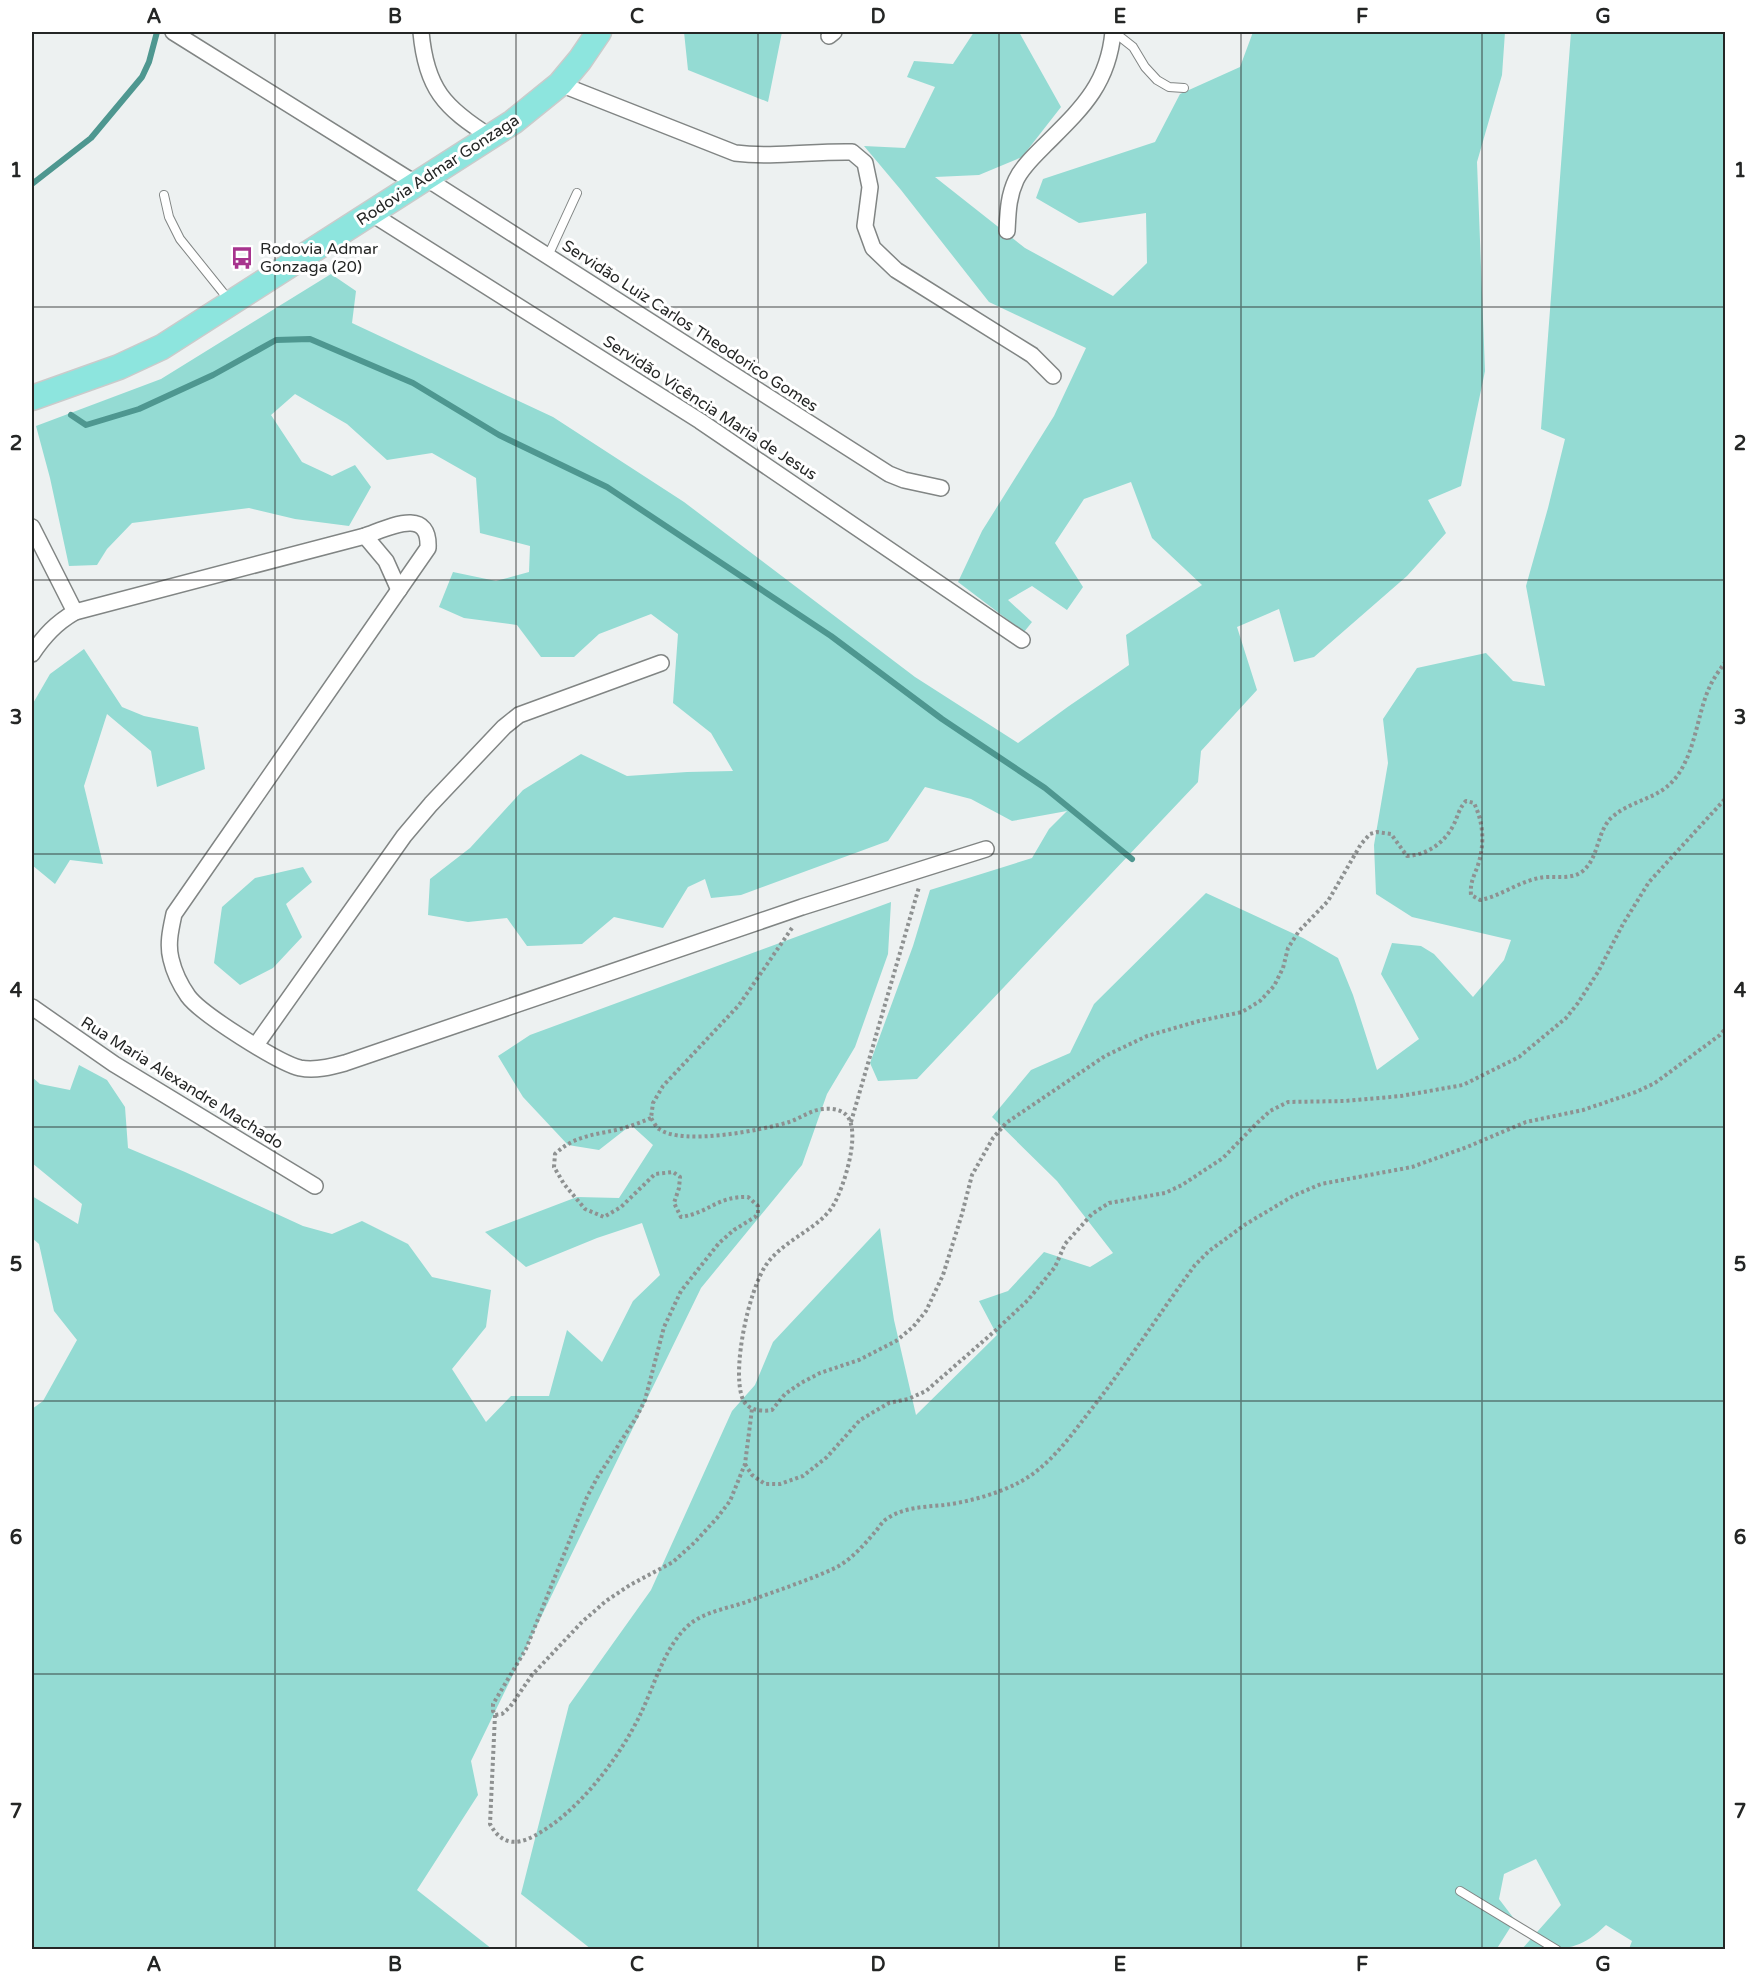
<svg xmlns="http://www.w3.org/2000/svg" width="1757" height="1981" viewBox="0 0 1757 1981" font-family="'Varela Round',sans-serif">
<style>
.green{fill:#94dbd3}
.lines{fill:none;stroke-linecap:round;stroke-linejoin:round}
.stream{stroke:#4e9790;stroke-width:6}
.service-casing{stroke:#818584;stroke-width:10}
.minor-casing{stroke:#818584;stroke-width:18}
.primary-casing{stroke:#cacbcb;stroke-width:27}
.path{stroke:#8e9191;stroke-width:4;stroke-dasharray:3 3;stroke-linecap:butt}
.service{stroke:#fff;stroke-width:8}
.minor{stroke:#fff;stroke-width:15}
.primary{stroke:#8de5de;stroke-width:24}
.grid{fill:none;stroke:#242625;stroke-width:1.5;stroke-opacity:0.55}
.labels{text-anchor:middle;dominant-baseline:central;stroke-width:6;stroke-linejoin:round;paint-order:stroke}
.street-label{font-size:16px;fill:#242625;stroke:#fff}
.poi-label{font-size:16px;fill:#242625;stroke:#fff;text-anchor:start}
.neatline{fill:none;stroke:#242625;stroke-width:2}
.grid-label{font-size:20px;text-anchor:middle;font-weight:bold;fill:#242625}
</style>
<rect width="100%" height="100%" fill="#edf1f1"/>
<g class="green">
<polygon points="668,32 782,32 768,102 688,70 684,32"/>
<polygon points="974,32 1019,32 1061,107 1022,157 979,175 935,177 1025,248 1113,296 1147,263 1146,213 1079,223 1036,198 1043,179 1155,142 1180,94 1240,67 1253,32 1505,32 1502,75 1477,162 1485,371 1461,486 1428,500 1446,533 1407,576 1314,657 1294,662 1279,609 1237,627 1257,690 1201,751 1198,782 917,1079 878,1081 870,1063 913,946 930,890 1032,858 1049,829 1067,811 1012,821 971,799 925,787 888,841 741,895 711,898 705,879 688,887 663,928 614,917 582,944 527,946 507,918 468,922 428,915 430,879 470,848 523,790 581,754 627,776 687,772 733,771 711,733 673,703 678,634 651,614 599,634 574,657 541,657 517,625 464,618 439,607 453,572 496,581 529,572 530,546 480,533 476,478 432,453 387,460 347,424 295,394 271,415 302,462 332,476 355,465 371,487 349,526 295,519 249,508 132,523 107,549 97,565 69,566 50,478 36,426 161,379 331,274 356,291 352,323 553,417 684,502 915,677 1018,743 1069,706 1129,665 1126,635 1202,585 1152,538 1131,482 1084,499 1055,543 1083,587 1067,610 1032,586 1008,600 1032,622 1024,632 958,582 982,531 1054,416 1086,348 989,302 901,190 864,146 905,148 935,87 907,77 914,61 953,64"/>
<path d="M1571,32H1725V1949H1629L1632,1941L1606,1925C1578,1953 1559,1949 1522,1949L1561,1905L1536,1859L1504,1874L1499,1899L1515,1920L1496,1950L591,1949L521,1894L569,1705L651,1590L732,1411L755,1385L773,1342L880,1228L894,1320L916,1415L997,1335L979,1301L1008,1291L1044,1252L1090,1267L1113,1253L1057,1181L992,1117L1031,1070L1070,1053L1094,1004L1206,893L1303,938L1338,958L1353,995L1377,1070L1419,1039L1381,974L1392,943L1421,946L1434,954L1473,997L1504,960L1511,940L1412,917L1376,894L1374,845L1388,763L1383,719L1417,668L1486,653L1513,681L1545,686L1526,586L1548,508L1565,439L1541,429Z"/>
<polygon points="84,649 122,707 144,716 198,727 205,769 157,787 151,751 107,714 84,786 103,864 70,860 55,884 32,865 32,705 50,674"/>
<polygon points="303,867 312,882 286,904 302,937 273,968 240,985 214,963 222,907 255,878"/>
<polygon points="891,902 888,954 855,1047 827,1094 802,1165 701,1288 471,1761 478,1795 417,1890 492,1949 32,1949 32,1409 43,1401 77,1340 54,1311 39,1244 32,1238 32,1196 78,1224 82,1204 32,1163 32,1077 40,1084 70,1090 79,1065 107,1080 125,1107 128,1148 185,1172 303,1226 332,1234 362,1221 408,1244 432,1277 491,1290 486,1327 452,1369 486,1422 511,1396 549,1396 567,1330 602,1362 633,1301 660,1275 642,1223 597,1238 526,1267 485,1232 577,1197 619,1198 653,1145 631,1125 599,1150 568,1145 523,1097 498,1056 530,1035"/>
</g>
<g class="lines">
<g class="stream">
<polyline points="32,184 91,138 142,77 149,62 157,32"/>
<polyline points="71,415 86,425 139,409 213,375 276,340 310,339 413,383 499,435 607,487 831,636 942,719 1045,788 1132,859"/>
</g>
<g class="service-casing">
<g id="service">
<polyline points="1114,32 1133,47 1145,67 1157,80 1169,87 1184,88"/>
<polyline points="164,195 169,217 180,239 229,300"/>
<polyline points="548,256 577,193"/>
<polyline points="1460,1891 1557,1950"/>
</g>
</g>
<g class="minor-casing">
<g id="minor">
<polyline points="173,32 418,185"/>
<path d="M421,32C426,88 444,108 491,137"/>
<polyline points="829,36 834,32"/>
<path d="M560,84L735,153C774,158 813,151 852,152L865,163L870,187L865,226L873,248L896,270L1032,355L1053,376"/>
<polyline points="427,179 889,474 904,480 941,488"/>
<polyline points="372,214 700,421 1022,640"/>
<path d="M1007,231C1008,213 1008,197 1016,180C1022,167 1035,155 1045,145C1081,109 1108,85 1113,32"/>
<polyline points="32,527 75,612"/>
<polyline points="365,536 386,561 399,590"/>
<path d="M32,654C44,636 56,623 75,612L365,536C388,528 430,506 428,548L174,914C171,928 167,944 171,959C174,972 181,986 188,996C201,1014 279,1063 300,1068C315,1071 331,1067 345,1063L802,907L986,849"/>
<polyline points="32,1007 114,1064 315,1186"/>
<polyline points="256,1045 404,836 431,804 504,727 519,715 661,663"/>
</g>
</g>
<g class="primary-casing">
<polyline id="primary" points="32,398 119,367 162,347 513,122 560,84 580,60 599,32"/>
</g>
<g class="path">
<path d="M792,928L739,1005L663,1086L653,1103L651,1118C653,1121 656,1127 659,1129C682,1146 763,1130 789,1122C801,1118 811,1110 823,1109C834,1108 846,1110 850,1121C858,1141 844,1186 834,1204C821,1228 784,1239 766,1265C749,1290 732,1367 742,1397C746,1410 760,1412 772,1410L785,1394L801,1383L820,1373L859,1360L896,1341L913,1327L926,1311L943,1275L962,1214L972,1175L993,1138L1006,1123L1105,1056L1147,1036L1199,1021L1242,1012L1260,1001L1274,986L1283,968L1288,948L1299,931L1328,901L1361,844L1370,834L1377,832L1391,834L1407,856C1427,855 1444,843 1453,826C1458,816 1459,808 1466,801L1474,803C1484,824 1485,845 1477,868C1473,878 1470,884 1471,895L1480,900C1501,896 1518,882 1539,878C1552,875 1568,880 1580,873C1599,861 1596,833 1611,818C1634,797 1663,801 1681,770C1697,743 1698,710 1711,684C1715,676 1721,668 1726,661"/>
<path d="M651,1118C642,1122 633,1125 624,1128C598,1135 576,1134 555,1154L554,1167L564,1184L585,1209L604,1217L621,1207L655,1174L673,1172L680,1177L679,1188L674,1203L681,1217C709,1213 717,1196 748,1197L758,1206V1213L755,1217L734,1230L719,1243L681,1291L664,1327L645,1400L636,1418L597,1478L587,1497L526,1649L493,1704V1711L495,1715L502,1714L510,1707L532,1675L582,1622L606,1601L630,1585L673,1562L695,1542L717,1518L730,1501L745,1464L752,1409"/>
<polyline points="851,1122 919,887"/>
<polyline points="745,1464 752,1475 765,1484 780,1484 803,1476 827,1457 860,1420 889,1403 908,1399 926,1391 996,1330 1028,1300 1055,1267 1065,1244 1092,1214 1109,1203 1165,1193 1182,1185 1223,1158 1256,1124 1270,1111 1288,1102 1345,1101 1401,1096 1463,1085 1519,1057 1566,1018 1578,1003 1598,972 1623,924 1649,882 1726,798"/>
<path d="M495,1715L490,1824C501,1844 515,1846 534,1836C578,1813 620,1757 641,1713C655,1684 665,1645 690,1624C706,1611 730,1608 749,1601C778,1590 807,1581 835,1568C851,1560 864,1545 875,1532C879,1528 882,1521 888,1518C905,1507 925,1507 944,1505C968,1502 997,1494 1018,1483C1049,1467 1069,1438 1090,1411C1127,1364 1159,1314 1195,1265L1209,1251L1246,1224L1293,1196L1321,1184L1412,1167L1467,1147L1526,1122L1583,1110L1636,1092L1655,1083L1720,1035L1726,1028"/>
</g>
<use href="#service" class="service"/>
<use href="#minor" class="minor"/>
<use href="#primary" class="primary"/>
</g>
<path class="grid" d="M275,32V1950M516,32V1950M758,32V1950M999,32V1950M1241,32V1950M1482,32V1950M32,307H1726M32,580H1726M32,854H1726M32,1127H1726M32,1401H1726M32,1674H1726"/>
<defs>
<g id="bus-bare" transform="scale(1.8)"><path d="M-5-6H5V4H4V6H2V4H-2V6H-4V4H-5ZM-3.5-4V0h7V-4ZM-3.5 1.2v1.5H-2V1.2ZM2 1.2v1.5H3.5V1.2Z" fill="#a7348e" stroke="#fff" stroke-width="2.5" paint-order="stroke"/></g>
</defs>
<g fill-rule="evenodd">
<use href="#bus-bare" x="242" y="258"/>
</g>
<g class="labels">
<g class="street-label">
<text transform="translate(438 170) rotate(-33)">Rodovia Admar Gonzaga</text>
<text transform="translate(690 326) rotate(33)">Servidão Luiz Carlos Theodorico Gomes</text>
<text transform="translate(710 408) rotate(33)">Servidão Vicência Maria de Jesus</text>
<text transform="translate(182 1083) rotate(32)">Rua Maria Alexandre Machado</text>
</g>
<g class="poi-label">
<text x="260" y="249">Rodovia Admar<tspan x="260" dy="18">Gonzaga (20)</tspan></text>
</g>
</g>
<rect width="1757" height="1981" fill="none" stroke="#ffffff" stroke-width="66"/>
<rect x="33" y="33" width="1691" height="1915" class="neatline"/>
<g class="grid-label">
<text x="154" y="23">A</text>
<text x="395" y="23">B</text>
<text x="637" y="23">C</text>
<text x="878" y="23">D</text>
<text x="1120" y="23">E</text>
<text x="1362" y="23">F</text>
<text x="1603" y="23">G</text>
<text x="16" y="177">1</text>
<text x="1740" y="177">1</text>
<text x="16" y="450">2</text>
<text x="1740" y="450">2</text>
<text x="16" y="724">3</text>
<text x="1740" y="724">3</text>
<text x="16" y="997">4</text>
<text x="1740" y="997">4</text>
<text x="16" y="1271">5</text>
<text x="1740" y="1271">5</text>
<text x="16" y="1544">6</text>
<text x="1740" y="1544">6</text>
<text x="16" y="1818">7</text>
<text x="1740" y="1818">7</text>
<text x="154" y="1971">A</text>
<text x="395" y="1971">B</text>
<text x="637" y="1971">C</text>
<text x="878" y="1971">D</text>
<text x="1120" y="1971">E</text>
<text x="1362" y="1971">F</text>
<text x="1603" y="1971">G</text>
</g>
</svg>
